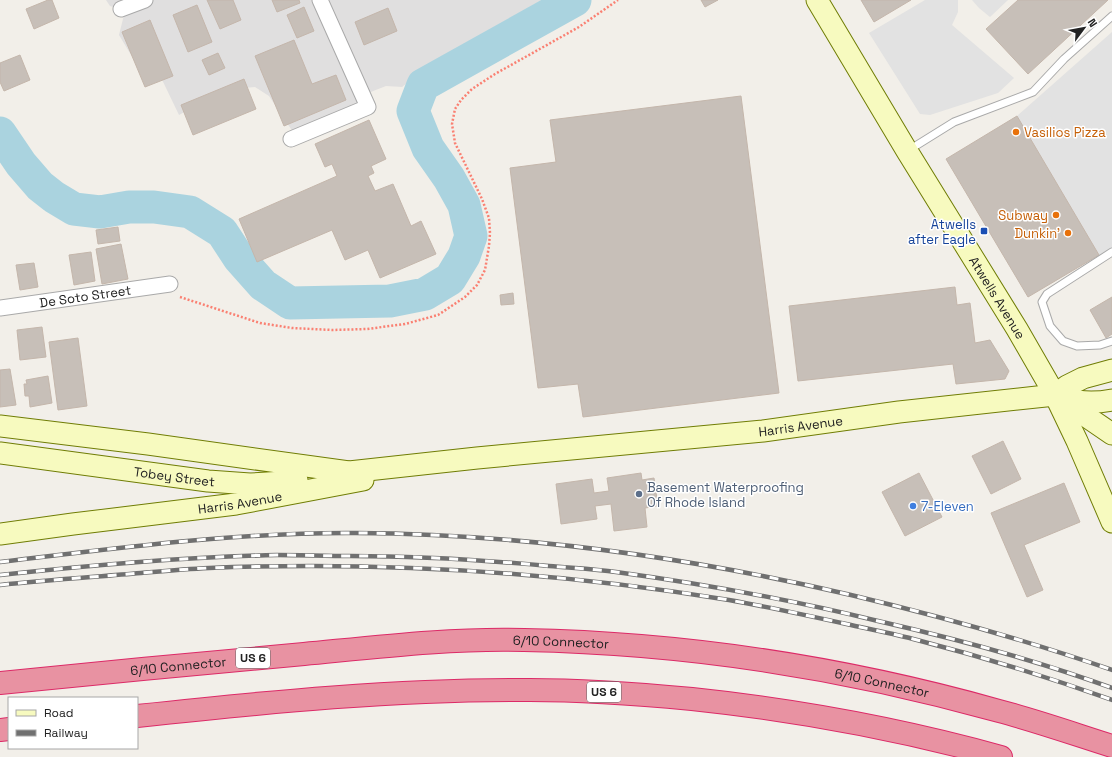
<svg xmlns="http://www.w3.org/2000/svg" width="1112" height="757" viewBox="0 0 1112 757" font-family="'Space Grotesk',sans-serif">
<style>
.residential{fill:#e0dfdf}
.parking{fill:#e2e2e2}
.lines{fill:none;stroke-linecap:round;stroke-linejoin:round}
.river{stroke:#aad3df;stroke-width:33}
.building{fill:#c7bfb8;stroke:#c4b6ab}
.lane-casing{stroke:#a9a9a9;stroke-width:9}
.street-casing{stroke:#a9a9a9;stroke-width:17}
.secondary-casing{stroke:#707d05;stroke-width:23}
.highway-casing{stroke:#dc2a67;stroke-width:24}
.path{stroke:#fa8072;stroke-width:2.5;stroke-dasharray:2 2;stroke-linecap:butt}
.lane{stroke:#fff;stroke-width:7}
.street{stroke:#fff;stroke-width:15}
.secondary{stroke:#f7fabf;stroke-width:21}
.highway{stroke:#e892a2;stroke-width:22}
.rail-casing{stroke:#707070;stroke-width:4.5}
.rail{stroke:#fff;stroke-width:3;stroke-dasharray:9;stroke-linecap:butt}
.food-dot{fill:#e8710a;stroke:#fff;stroke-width:1.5}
.transit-dot{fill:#1a4fb4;stroke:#fff;stroke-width:1.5}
.service-dot{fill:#5c6f8a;stroke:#fff;stroke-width:1.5}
.shop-dot{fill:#3f7fe0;stroke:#fff;stroke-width:1.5}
.labels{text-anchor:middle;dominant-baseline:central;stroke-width:3;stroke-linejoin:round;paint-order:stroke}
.shield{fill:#fff;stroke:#646464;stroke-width:1}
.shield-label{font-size:12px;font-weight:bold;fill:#222}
.food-label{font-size:13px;fill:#c56008;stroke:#fff;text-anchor:end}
.transit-label{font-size:13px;fill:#164399;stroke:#fff;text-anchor:end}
.street-label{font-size:13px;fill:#222;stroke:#fff}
.service-label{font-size:13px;fill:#4e5e75;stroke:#fff;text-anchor:start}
.shop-label{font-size:13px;fill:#366cbe;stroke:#fff;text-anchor:start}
</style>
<rect width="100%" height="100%" fill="#f2efe9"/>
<polygon class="residential" points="106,0 542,0 439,58 402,87 386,86 363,95 357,106 295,135 269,96 255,87 233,89 206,100 179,115 154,63 137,65 119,35 125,11 110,6"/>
<g class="parking">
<polygon points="925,0 958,0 958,12 952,25 1014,78 998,93 930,115 920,114 869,33"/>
<polygon points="972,0 1008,0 990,17 979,8"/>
<polygon points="1112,32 1112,254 1099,255 1017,116"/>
</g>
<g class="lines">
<polyline class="river" points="0,133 21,164 40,186 54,197 74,209 100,212 129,207 154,207 190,212 222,232 239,258 263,285 290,303 390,301 425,294 450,279 464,256 471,236 464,205 449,178 428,148 413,111 423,85 575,0"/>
</g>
<g class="building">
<polygon points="48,0 52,0 59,18 34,29 26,9"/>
<polygon points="207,0 233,0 241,20 220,29"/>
<polygon points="272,0 299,0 300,3 277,12"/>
<polygon points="701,0 718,0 705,7"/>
<polygon points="861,0 911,0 874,22"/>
<polygon points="1018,0 1108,0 1028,74 986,29"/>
<polygon points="197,5 212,42 188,52 173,15"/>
<polygon points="304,7 314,31 297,38 287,15"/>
<polygon points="388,8 397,31 364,45 355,22"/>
<polygon points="150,20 173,76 145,87 122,32"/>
<polygon points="294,40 312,84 336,75 346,100 284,126 255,56"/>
<polygon points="218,53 225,68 209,75 202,60"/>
<polygon points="20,55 30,80 4,91 0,82 0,63"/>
<polygon points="244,79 256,109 193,135 181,105"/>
<polygon points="741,96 779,393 583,417 578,384 538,388 510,168 556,162 550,120"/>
<polygon points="1017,116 1099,255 1028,297 946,159"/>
<polygon points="369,120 386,159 371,166 374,173 368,176 375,191 393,184 411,226 421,221 436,254 380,278 368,250 345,260 332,230 257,262 239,219 337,176 332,164 325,167 315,144"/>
<polygon points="118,227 120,241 98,244 96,230"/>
<polygon points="121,244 128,279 102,284 96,249"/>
<polygon points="91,252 95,281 74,285 69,255"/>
<polygon points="34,263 38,287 20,290 16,265"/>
<polygon points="955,287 957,305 970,303 975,343 990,340 1009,371 1005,379 956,384 953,364 798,381 789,306"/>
<polygon points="513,293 514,304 501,305 500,295"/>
<polygon points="1112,297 1112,334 1106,338 1090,310"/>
<polygon points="42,327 46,357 20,360 17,330"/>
<polygon points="78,338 87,406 58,410 49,342"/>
<polygon points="10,369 16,405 0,407 0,370"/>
<polygon points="48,376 52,403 30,407 29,396 25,396 24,384 27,384 26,380"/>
<polygon points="1003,441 1021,479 991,494 972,456"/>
<polygon points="641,473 642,480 654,478 658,506 645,508 647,527 614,531 611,504 595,506 597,519 561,524 556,484 592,479 594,493 609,491 607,478"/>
<polygon points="919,473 942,517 905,536 882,492"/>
<polygon points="1064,483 1080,522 1024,545 1043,590 1027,597 991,513"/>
</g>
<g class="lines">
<g class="lane-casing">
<g id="lane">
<polyline points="909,150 954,122 1033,92 1064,59 1112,16"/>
<polyline points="1112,252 1047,294 1042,302 1050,326 1063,341 1077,346 1100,345 1112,341"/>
</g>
</g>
<g class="street-casing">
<g id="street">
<polyline points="121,9 145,0"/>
<polyline points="291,139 368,107 320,0"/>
<path id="s1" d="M0,308L170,284"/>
</g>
</g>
<g class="secondary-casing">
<g id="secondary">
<path id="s2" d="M817,0L907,151L1017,329L1055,395L1077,441L1112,522"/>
<polyline points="1055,395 1067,386 1083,378 1112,370"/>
<path d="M1065,398C1080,403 1096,403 1112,400"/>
<path id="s3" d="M0,426L148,444L349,472L477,458L763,431L899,412L1055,395L1112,434"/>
<path id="s4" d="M0,453L208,481L250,484L284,482L297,480"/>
<path id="s5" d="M0,534L73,524L236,504L363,480"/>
</g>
</g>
<g class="highway-casing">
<g id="highway">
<path id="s6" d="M0,683C101,673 203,663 304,654C377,647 451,638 524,640C683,643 846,668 999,711C1037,721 1074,734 1112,746"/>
<path d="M137,716C268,702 398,689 530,690C584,690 638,694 692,699C796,710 900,729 1001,757"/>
<polyline points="0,730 9,729"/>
</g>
</g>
<polyline class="path" points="180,297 260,323 292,328 332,330 367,329 405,324 438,315 465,297 477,285 485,270 489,246 490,233 489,218 482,199 455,143 452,124 455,109 461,100 472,89 495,74 579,27 618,0"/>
<use href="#lane" class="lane"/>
<use href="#street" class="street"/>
<use href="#secondary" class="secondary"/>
<use href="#highway" class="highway"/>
<g class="rail-casing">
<g id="rail">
<path d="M0,562C118,548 237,532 356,533C523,534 688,557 851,595C939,616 1026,640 1112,670"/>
<path d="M0,575C93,565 184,557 277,555C301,555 326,556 351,556C417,556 483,560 549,566C571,568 594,569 616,572C704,584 792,600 878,621C957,639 1036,660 1112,688"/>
<path d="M0,585C47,580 94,577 141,573C164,571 186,569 209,568C383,561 557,572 729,600C769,607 810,616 851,625C873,630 895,634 917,640C983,657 1048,677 1112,700"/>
</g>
</g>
<use href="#rail" class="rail"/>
</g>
<g class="food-dot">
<circle cx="1016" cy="132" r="4"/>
<circle cx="1056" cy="215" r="4"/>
<circle cx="1068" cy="233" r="4"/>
</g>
<rect class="transit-dot" x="980" y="227" width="8" height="8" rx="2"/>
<circle class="service-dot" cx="639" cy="494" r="4"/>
<circle class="shop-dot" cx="913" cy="506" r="4"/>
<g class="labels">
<g class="shield">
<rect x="236" y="648" width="34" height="20" rx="3"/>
<rect x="587" y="682" width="34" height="20" rx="3"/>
</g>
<g class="shield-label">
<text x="253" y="658">US 6</text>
<text x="604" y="692">US 6</text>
</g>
<g class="food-label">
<text x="1024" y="132" text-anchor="start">Vasilios Pizza</text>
<text x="1048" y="215">Subway</text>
<text x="1060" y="233">Dunkin'</text>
</g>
<g class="transit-label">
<text x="976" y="224">Atwells<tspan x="976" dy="15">after Eagle</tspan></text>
</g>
<g class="street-label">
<text stroke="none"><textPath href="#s1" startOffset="86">De Soto Street</textPath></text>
<text stroke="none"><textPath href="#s2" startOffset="348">Atwells Avenue</textPath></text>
<text stroke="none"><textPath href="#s3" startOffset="806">Harris Avenue</textPath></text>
<text stroke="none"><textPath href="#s4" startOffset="176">Tobey Street</textPath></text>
<text stroke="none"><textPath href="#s5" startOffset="242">Harris Avenue</textPath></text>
<text stroke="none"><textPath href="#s6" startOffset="563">6/10 Connector</textPath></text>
<text stroke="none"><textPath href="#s6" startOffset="179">6/10 Connector</textPath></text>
<text stroke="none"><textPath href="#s6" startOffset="887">6/10 Connector</textPath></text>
</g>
<g class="service-label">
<text x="647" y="487">Basement Waterproofing<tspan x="647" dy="15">Of Rhode Island</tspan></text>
</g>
<g class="shop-label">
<text x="921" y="506">7-Eleven</text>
</g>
</g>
<rect x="8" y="697" width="130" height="52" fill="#ffffff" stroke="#a7a7a7"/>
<rect x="16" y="710" width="20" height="6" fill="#f7fabf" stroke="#a7a7a7"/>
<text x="44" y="717" font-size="12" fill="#222222">Road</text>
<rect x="16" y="730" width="20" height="6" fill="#707070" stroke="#a7a7a7"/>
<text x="44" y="737" font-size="12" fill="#222222">Railway</text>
<g transform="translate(1084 28) rotate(58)" stroke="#ffffff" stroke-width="3" paint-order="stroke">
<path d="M0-3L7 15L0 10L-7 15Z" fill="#222222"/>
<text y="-6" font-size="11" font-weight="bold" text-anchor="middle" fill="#222222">N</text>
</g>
</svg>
